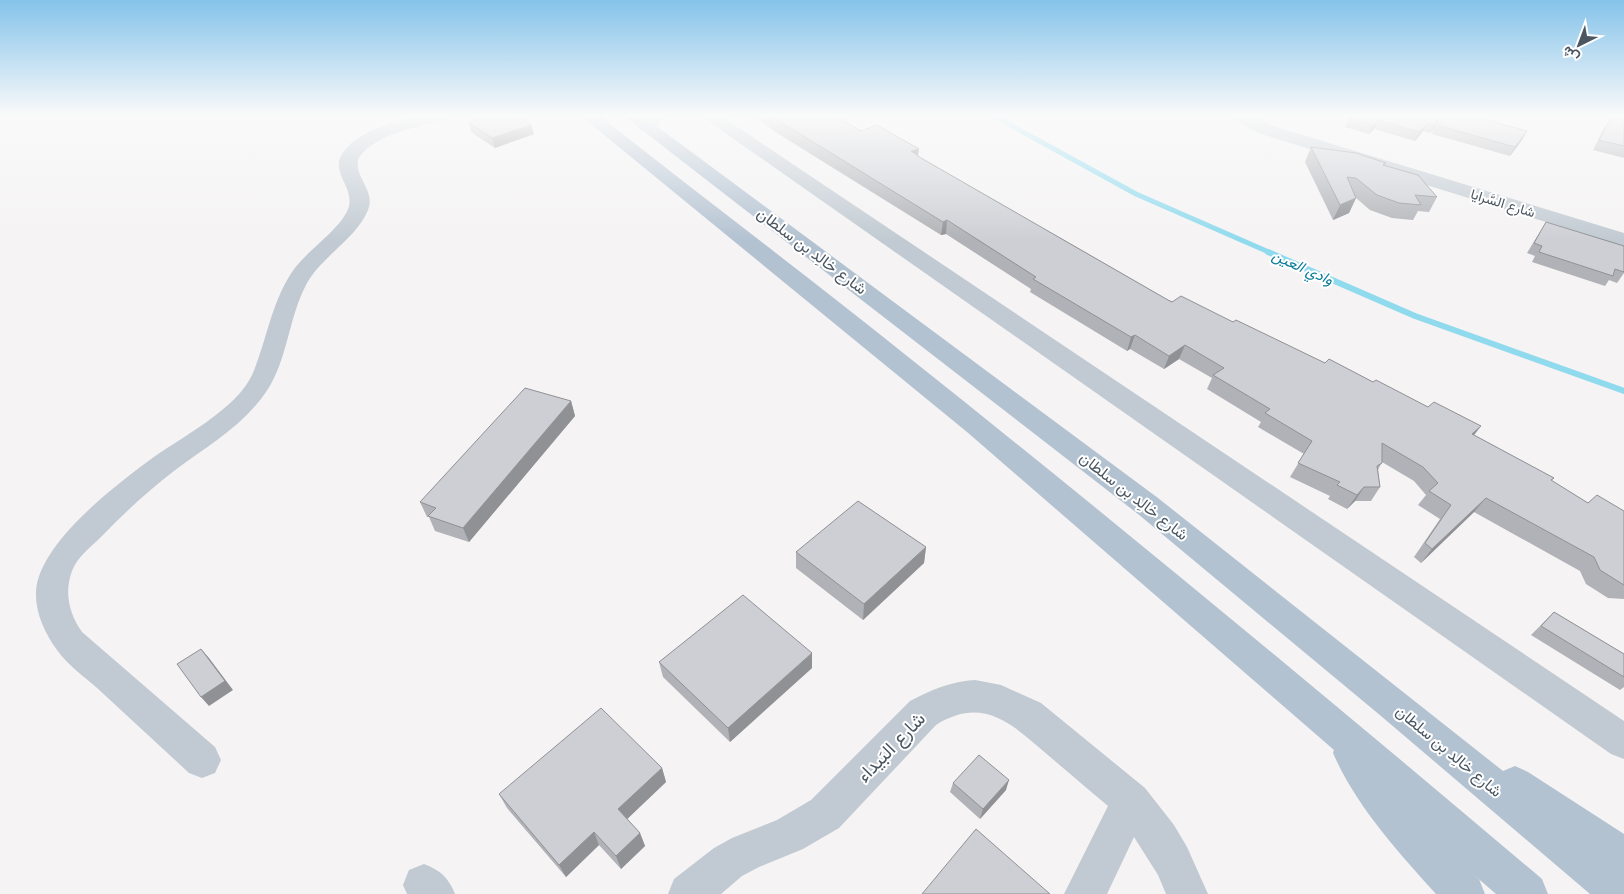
<svg xmlns="http://www.w3.org/2000/svg" width="1624" height="894" viewBox="0 0 1624 894" font-family="'Space Grotesk',Vazirmatn,sans-serif">
<style>
.lines{fill:none;stroke-linecap:round;stroke-linejoin:round}
.stream-far1{stroke:#90daee;stroke-width:5}
.stream{stroke:#90daee;stroke-width:6}
.minor{fill:#c1cad2;fill-rule:evenodd}
.major{fill:#b3c2d1;fill-rule:evenodd}
.wall{fill:#b0b2b7}
.shaded-wall{fill:#909195}
.building{fill:#cdcfd5;stroke:#909195}
.labels{text-anchor:middle;dominant-baseline:central;stroke-width:4;stroke-linejoin:round;paint-order:stroke}
.far-street-label{font-size:14px;fill:#4a5661;stroke:#fff}
.far-water-label{font-size:15px;font-style:italic;fill:#0c7c9b;stroke:#fff}
.street-label{font-size:16px;fill:#4a5661;stroke:#fff}
.near-street-label{font-size:19px;fill:#4a5661;stroke:#fff}
</style>
<rect width="100%" height="100%" fill="#f5f3f3"/>
<g class="lines">
<polyline class="stream-far1" points="994,116 1136,194 1271,253"/>
<polyline class="stream" points="1268,252 1415,316 1624,391"/>
<g class="minor">
<path d="M417,116H447L445,120C417,127 378,133 359,157C352,175 374,188 369,207C360,236 322,256 307,283C288,318 288,360 266,392C242,427 207,446 174,471C148,491 124,513 101,537C91,547 77,557 72,571C64,592 69,614 82,632L215,747L221,760L215,773L202,778L189,773C158,744 127,716 96,687C83,676 67,664 57,650C45,634 35,612 36,592C38,545 112,488 147,462C179,438 237,410 253,373C267,339 271,304 292,272C306,251 340,230 348,209C356,188 330,173 342,154C358,130 392,123 417,116Z"/>
<path d="M645,116H663C657,126 652,133 640,130L637,126Z"/>
<polygon points="701,116 721,116 1624,721 1624,759 1611,754"/>
<polygon points="1234,116 1255,116 1270,125 1624,233 1624,246 1258,133 1236,120"/>
<path d="M975,680L1001,685L1041,703L1145,788L1174,825L1187,847L1208,894H1166L1158,875L1134,837L1107,894H1064L1108,806C1088,789 1069,773 1049,756C1013,725 984,695 936,725L839,828L803,849L759,867L742,876L721,894H668L674,879L714,848L732,838L777,820L811,800L910,701C931,690 952,681 975,680Z"/>
<path d="M424,864C441,871 448,877 455,894H407L403,885L409,870Z"/>
</g>
<g class="major">
<path d="M581,116H600C702,197 806,275 907,356C1122,527 1333,702 1542,879L1548,894H1496L1474,875L1479,879L1485,894H1436C1398,852 1356,806 1333,753L1334,750L967,432Z"/>
<polygon points="624,116 643,116 1158,498 1503,771 1515,766 1528,772 1624,834 1624,894 1590,894 1381,716 1138,514"/>
</g>
</g>
<g class="wall">
<polygon points="754,116 835,116 861,131 918,156 1168,300 1233,322 1325,363 1373,382 1428,407 1481,426 1474,435 1554,478 1551,481 1588,503 1624,511 1624,599 1608,598 1586,584 1580,571 1474,512 1421,563 1414,557 1440,519 1418,505 1426,495 1414,481 1382,462 1378,470 1380,487 1371,501 1355,501 1347,509 1328,499 1330,496 1290,477 1304,454 1258,427 1261,422 1207,389 1212,378 1179,359 1164,369 1130,349 1127,351 1030,292 1031,289 946,234 941,235 777,133"/>
<polygon points="1473,116 1527,131 1522,140 1510,156 1432,134 1433,129 1430,133 1423,131 1415,141 1374,129 1369,134 1345,127 1349,118"/>
<polygon points="1612,117 1624,120 1624,158 1593,150 1605,126"/>
<polygon points="469,123 531,125 534,134 495,148 471,132"/>
<polygon points="1311,147 1386,163 1384,166 1437,197 1429,212 1418,211 1413,220 1392,218 1370,210 1356,198 1349,213 1333,220 1305,162"/>
<polygon points="1546,222 1624,246 1624,273 1617,283 1609,280 1605,286 1532,262 1535,256 1527,253"/>
<polygon points="571,401 575,416 469,542 435,531 429,517 427,517 420,502"/>
<polygon points="926,547 924,563 863,620 796,568 796,552"/>
<polygon points="1554,612 1624,654 1624,687 1620,690 1531,635"/>
<polygon points="659,662 812,668 730,742 663,677"/>
<polygon points="662,768 666,782 627,819 640,833 645,846 621,869 599,845 566,877 507,808 499,794"/>
<polygon points="953,783 1006,790 980,819 950,792"/>
</g>
<g class="shaded-wall">
<polygon points="1378,120 1374,129 1369,134 1373,125"/>
<polygon points="1438,120 1433,129 1430,133 1434,124"/>
<polygon points="1428,123 1423,131 1415,141 1419,132"/>
<polygon points="531,125 534,134 495,148 492,138"/>
<polygon points="1527,131 1522,140 1510,156 1515,147"/>
<polygon points="919,149 917,161 911,151"/>
<polygon points="1356,198 1349,213 1333,220 1340,205"/>
<polygon points="947,220 946,234 941,235 943,222"/>
<polygon points="1135,335 1130,349 1127,351 1131,337"/>
<polygon points="1185,345 1179,359 1164,369 1169,356"/>
<polygon points="571,401 575,416 469,542 463,528"/>
<polygon points="1481,426 1470,440 1472,434"/>
<polygon points="1364,487 1355,501 1347,509 1357,495"/>
<polygon points="1486,498 1474,512 1421,563 1432,549"/>
<polygon points="926,547 924,563 863,620 864,604"/>
<polygon points="201,649 209,658 233,690 209,706 201,697"/>
<polygon points="812,653 812,668 730,742 728,728"/>
<polygon points="662,768 666,782 623,823 618,809"/>
<polygon points="1009,780 1006,790 980,819 983,809"/>
<polygon points="594,832 599,845 566,877 559,865"/>
<polygon points="640,833 645,846 621,869 616,856"/>
</g>
<g class="building">
<polygon points="486,116 518,116 531,125 492,138 469,123"/>
<polygon points="771,116 835,116 861,131 877,125 919,149 911,151 921,158 1168,300 1172,302 1181,296 1233,322 1236,320 1325,363 1329,359 1373,382 1376,380 1428,407 1434,402 1481,426 1472,434 1554,478 1551,480 1588,503 1597,495 1624,511 1624,585 1600,570 1594,557 1486,498 1432,549 1425,543 1451,505 1429,491 1438,483 1423,467 1382,443 1382,463 1377,466 1380,487 1364,487 1357,495 1337,485 1340,482 1298,463 1312,441 1265,413 1270,409 1213,375 1224,368 1185,345 1169,356 1135,335 1131,337 1033,279 1036,277 947,220 943,222"/>
<polygon points="1351,116 1473,116 1527,131 1515,147 1437,125 1438,120 1434,124 1428,123 1419,132 1378,120 1373,125 1349,118"/>
<polygon points="1612,117 1624,120 1624,146 1599,140"/>
<polygon points="1311,147 1356,153 1386,163 1383,165 1418,175 1437,197 1415,195 1421,205 1399,203 1377,195 1356,178 1347,177 1356,198 1340,205"/>
<polygon points="1546,222 1624,246 1624,272 1615,269 1613,276 1539,252 1542,246 1534,243"/>
<polygon points="525,388 571,401 463,528 428,516 436,508 420,502"/>
<polygon points="858,501 926,547 864,604 796,552"/>
<polygon points="743,595 812,653 728,728 659,662"/>
<polygon points="1554,612 1624,654 1624,677 1541,626"/>
<polygon points="201,649 225,681 201,697 177,664"/>
<polygon points="601,708 662,768 618,809 640,833 616,856 594,832 559,865 499,794"/>
<polygon points="979,755 1009,780 983,809 953,783"/>
<polygon points="976,829 1050,894 922,894"/>
</g>
<linearGradient id="sky" x2="0" y2="1"><stop stop-color="#85c3ea"/><stop offset="0.48" stop-color="#fafafa"/><stop offset="1" stop-color="#fafafa" stop-opacity="0"/></linearGradient>
<rect width="1624" height="241" fill="url(#sky)"/>
<g class="labels">
<g class="far-street-label">
<text transform="translate(1503 203) rotate(17)">شارع السَّرايا</text>
</g>
<g class="far-water-label">
<text transform="translate(1303 267) rotate(24)">وادي العين</text>
</g>
<g class="street-label">
<text transform="translate(812 251) rotate(37)">شارع خالِد بن سلطان</text>
<text transform="translate(1134 496) rotate(38)">شارع خالِد بن سلطان</text>
<text transform="translate(1449 751) rotate(40)">شارع خالِد بن سلطان</text>
</g>
<g class="near-street-label">
<text transform="translate(891 747) rotate(-46)">شارع البَيداء</text>
</g>
</g>
<g transform="translate(1579 45) rotate(222)" stroke="#ffffff" stroke-width="4" paint-order="stroke">
<path d="M0-4L9 19L0 12L-9 19Z" fill="#4a5661"/>
<text y="-8" font-size="14" font-weight="bold" text-anchor="middle" fill="#4a5661">ش</text>
</g>
</svg>
